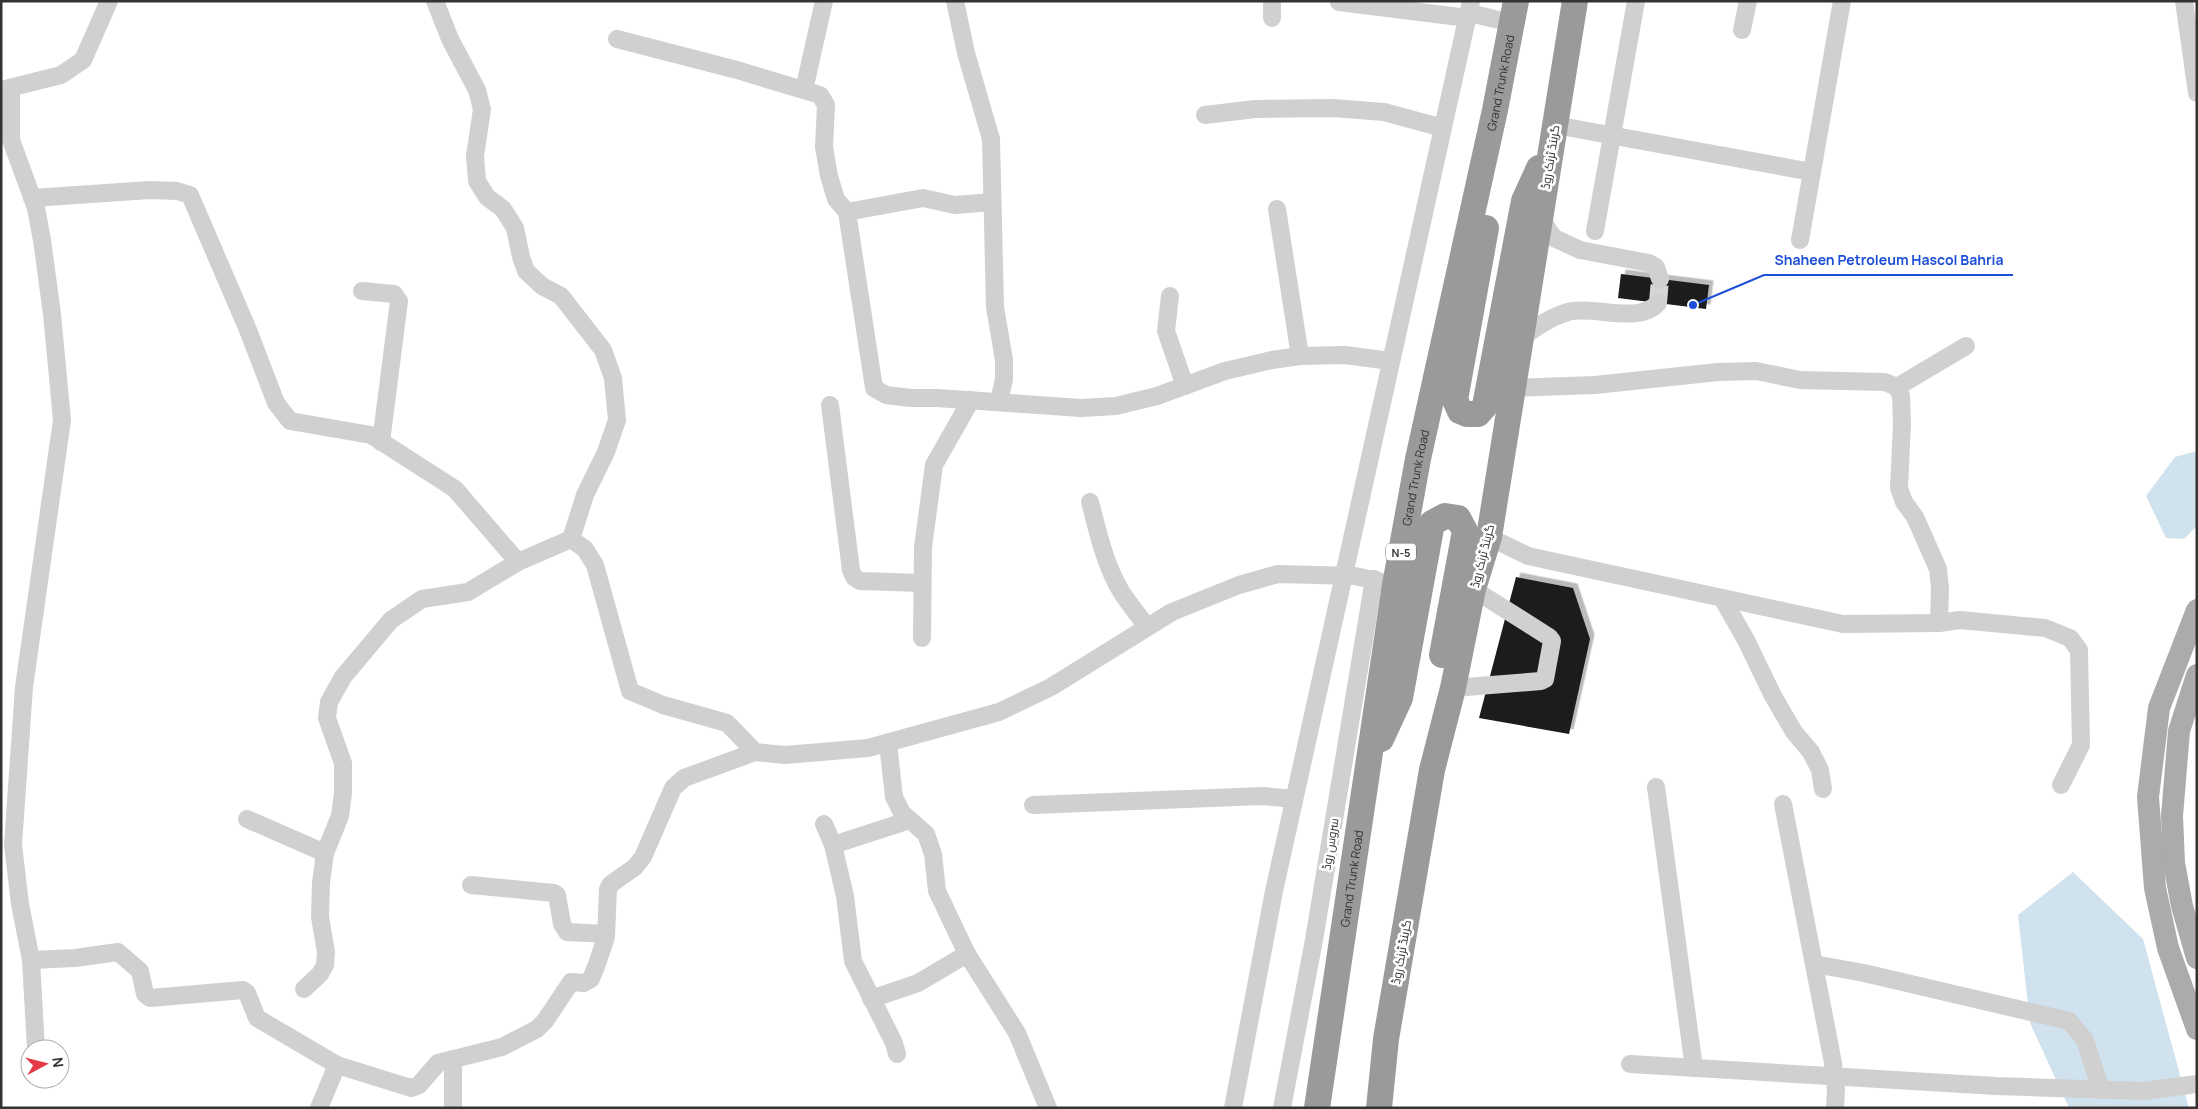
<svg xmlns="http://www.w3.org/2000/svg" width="2198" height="1109" viewBox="0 0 2198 1109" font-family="Manrope,Cairo,sans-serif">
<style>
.water{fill:#cfe2ee}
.building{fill:#1a1a1a;filter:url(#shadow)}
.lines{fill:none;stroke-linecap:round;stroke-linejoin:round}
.minor-tunnel{stroke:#d6d6d6;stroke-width:18;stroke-dasharray:18 9;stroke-linecap:butt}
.minor{stroke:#d0d0d0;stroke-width:18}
.major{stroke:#ababab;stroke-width:22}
.highway{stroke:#9a9a9a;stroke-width:26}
.labels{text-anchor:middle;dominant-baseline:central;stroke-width:5;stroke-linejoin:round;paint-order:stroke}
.shield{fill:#fff;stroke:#707070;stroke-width:1}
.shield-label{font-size:11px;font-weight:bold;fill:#333}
.street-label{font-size:12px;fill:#333;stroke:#fff}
.leader{fill:none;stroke:#1d4ed8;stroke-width:2}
.callout-dot{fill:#1d4ed8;stroke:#fff;stroke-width:2}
.callout-label{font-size:14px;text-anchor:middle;font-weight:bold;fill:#1d4ed8;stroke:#fff;stroke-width:5;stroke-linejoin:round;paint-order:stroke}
</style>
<defs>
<filter id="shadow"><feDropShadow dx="4.5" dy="-4.5" stdDeviation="0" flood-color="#0004"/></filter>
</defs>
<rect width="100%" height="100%" fill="#fff"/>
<g class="water">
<polygon points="2197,451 2197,526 2184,539 2166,538 2146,496 2175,457"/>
<polygon points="2073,872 2143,939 2189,1108 2069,1108 2030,1023 2018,915"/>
</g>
<g class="building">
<polygon points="1621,274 1709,285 1706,309 1618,298"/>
<polygon points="1516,577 1573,588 1590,639 1569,734 1479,718"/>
</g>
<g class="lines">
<polyline class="minor-tunnel" points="1658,303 1660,279"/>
<g class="minor">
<polyline points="955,1 966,53 991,139 995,307 1004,360 1004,379 999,402"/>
<polyline points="1272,1 1272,18"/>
<polyline points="2184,1 2197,93"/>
<polyline points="1339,2 1468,18"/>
<polyline points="1469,13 1512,23"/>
<polyline points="1742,30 1748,1"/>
<polyline points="617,39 737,70 820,95 826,105 824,147 829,176 836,199 847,212 874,388 886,395 911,398 937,398 1081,408 1116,406 1157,396 1225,371 1272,360 1300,356 1345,355 1390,361"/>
<polyline points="11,88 11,140 36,208 42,240 52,314 62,420 24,687 13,845 20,904 31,960 36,1049"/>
<polyline points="1,90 61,75 83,60 109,1"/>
<polyline points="804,90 824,1"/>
<polyline points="1205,115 1255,109 1333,108 1384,112 1443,128"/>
<polyline points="1555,125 1812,172"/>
<polyline points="32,198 150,190 177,191 190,195 248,330 276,403 290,421 371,435 455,489 518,562"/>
<polyline points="1277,209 1300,356"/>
<polyline points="847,212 923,198 955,205 992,202"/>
<polyline points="1540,218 1554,238 1580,250 1649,263 1656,267 1660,279"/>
<polyline points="1595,231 1636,1"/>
<polyline points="1800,240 1842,1"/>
<polyline points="362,291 394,294 399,301 381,442"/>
<polyline points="1170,296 1166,331 1185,386"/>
<path d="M1520,339C1535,328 1550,317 1568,312C1593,305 1639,325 1658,303"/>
<polyline points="1897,387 1966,346"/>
<polyline points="1512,388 1595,385 1718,372 1756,371 1800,380 1885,382 1897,387 1901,396 1902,424 1899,488 1904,502 1915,517 1938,569 1940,588 1939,623"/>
<polyline points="830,405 851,570 854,577 860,581 922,583"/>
<path d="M1090,502C1098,532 1105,566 1122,593C1130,605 1139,616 1147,627"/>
<polyline points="1489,537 1528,556 1843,624 1939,623 1960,620 2045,628 2070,638 2079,650 2081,745 2061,785"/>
<polyline points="571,539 585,549 595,565 630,691 663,705 727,723 755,752 785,755 868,748 999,712 1051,687 1172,612 1239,585 1278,574 1355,576 1395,585"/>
<polyline points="1722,598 1746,640 1773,696 1794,732 1811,752 1820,770 1823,789"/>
<polyline points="922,638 923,547 934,465 971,400"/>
<polyline points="1453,688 1541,681 1545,679 1552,641 1549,637 1473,589"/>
<polyline points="888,743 894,797 902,813 926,834 933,854 937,891 967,954 1017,1033 1048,1108"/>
<polyline points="1656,787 1694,1068"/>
<polyline points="1783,804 1833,1063 1836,1089 1835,1108"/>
<polyline points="1033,805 1263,796 1294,799"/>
<polyline points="247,819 325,853"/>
<polyline points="824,824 833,845 845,896 853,961 894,1043 897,1054"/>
<polyline points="833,845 910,820"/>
<polyline points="471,885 554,893 557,895 562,924 567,932 606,934"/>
<polyline points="31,960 75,958 118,952 140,971 145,994 150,998 243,990 247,993 257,1018 337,1065 411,1088 419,1085 438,1063 502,1047 537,1029 545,1021 571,982 584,983 591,979 597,964 606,937 608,889 611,884 635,867 643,857 673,788 684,778 755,752"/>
<polyline points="1814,964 1864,973 2069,1021 2085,1040 2101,1090"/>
<polyline points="304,989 320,974 325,965 326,952 320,917 321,883 325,853 340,816 343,793 343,763 327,718 329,702 343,677 391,620 422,599 468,592 518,562 571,539 585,495 606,452 617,420 613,378 603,350 561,296 542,286 526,271 521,257 515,228 503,209 487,197 477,181 475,156 482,109 477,90 450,39 435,1"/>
<polyline points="871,999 918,983 967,954"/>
<polyline points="453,1059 453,1108"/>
<polyline points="1630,1064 1996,1086 2144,1091 2197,1084"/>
<polyline points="319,1108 337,1065"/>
<polyline points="1233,1108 1274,891 1471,1"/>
<polyline points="1282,1108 1314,940 1374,579"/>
</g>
<g class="major">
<polyline points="2197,610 2159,708 2148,797 2155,888 2168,948 2197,1029"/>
<polyline points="2197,675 2179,731 2172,816 2174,863 2182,906 2197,958"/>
</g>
<g class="highway">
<polyline points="1486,228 1455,400 1460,411 1467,414 1478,414 1485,406 1524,201 1539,168"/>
<polyline points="1381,739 1400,698 1432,523 1445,516 1458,518 1465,531 1442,655"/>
<path id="s1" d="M1317,1108L1395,585L1418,459L1495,110L1516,1"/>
<polyline points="1379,1108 1386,1039 1432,770 1453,688 1473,589 1489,537 1575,1"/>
</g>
</g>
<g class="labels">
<rect class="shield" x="1386" y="543.5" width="30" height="17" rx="4"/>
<g class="shield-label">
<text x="1401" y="552">N-5</text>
</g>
<g class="street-label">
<text stroke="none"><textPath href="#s1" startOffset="1042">Grand Trunk Road</textPath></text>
<text transform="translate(1550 157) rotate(-81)">گرینڈ ٹرنک روڈ</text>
<text stroke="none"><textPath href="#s1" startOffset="638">Grand Trunk Road</textPath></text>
<text transform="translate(1482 556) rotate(-76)">گرینڈ ٹرنک روڈ</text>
<text transform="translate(1330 844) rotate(-81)">سروس روڈ</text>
<text stroke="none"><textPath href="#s1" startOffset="232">Grand Trunk Road</textPath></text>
<text transform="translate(1401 952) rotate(-80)">گرینڈ ٹرنک روڈ</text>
</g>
</g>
<path class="leader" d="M1693 305L1764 275H2013"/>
<circle class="callout-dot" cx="1693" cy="305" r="5"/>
<g class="callout-label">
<text x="1889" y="265">Shaheen Petroleum Hascol Bahria</text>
</g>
<rect width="2198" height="1109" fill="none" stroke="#333333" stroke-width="5"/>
<g transform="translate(45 1064) rotate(83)"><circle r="24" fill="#ffffff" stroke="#adadad"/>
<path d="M0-4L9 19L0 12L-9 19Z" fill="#e63946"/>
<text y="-8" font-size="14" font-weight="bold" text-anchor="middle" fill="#333333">N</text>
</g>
</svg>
